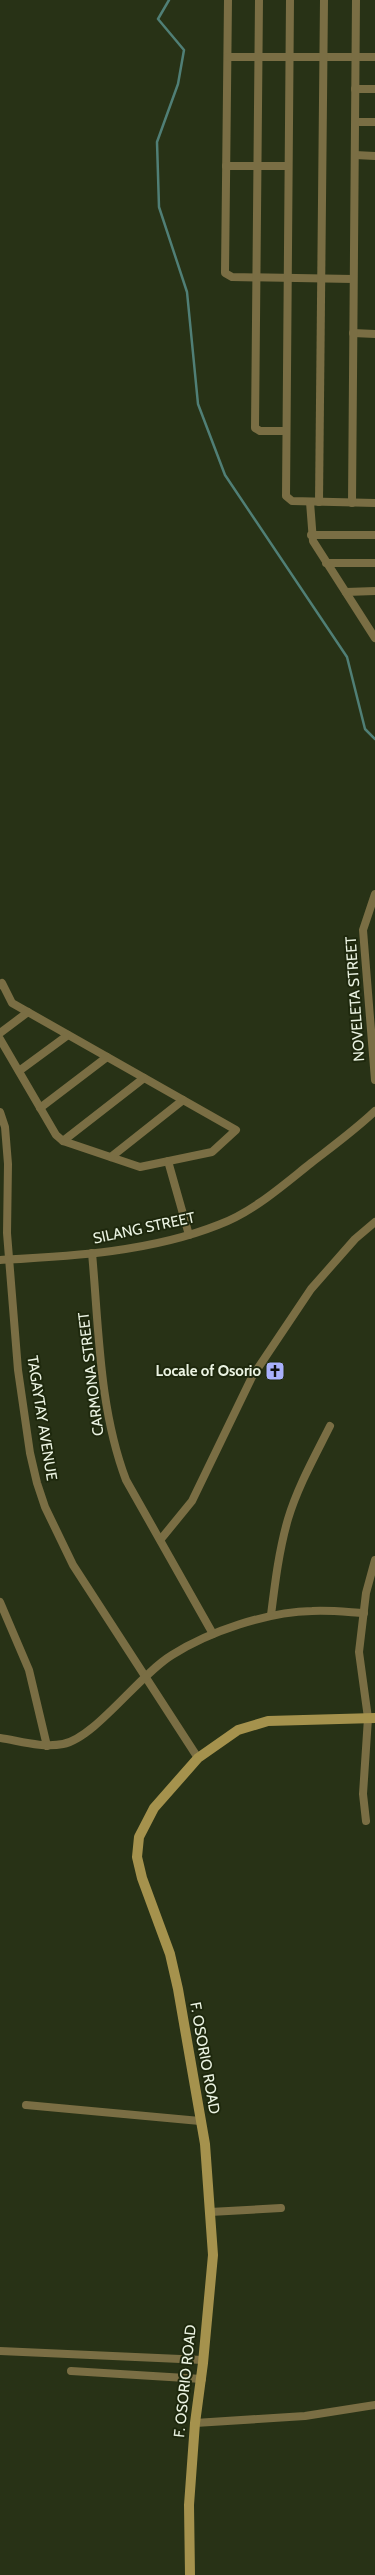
<svg xmlns="http://www.w3.org/2000/svg" width="375" height="2575" viewBox="0 0 375 2575" font-family="Cabin,sans-serif">
<style>
.lines{fill:none;stroke-linecap:round;stroke-linejoin:round}
.stream{stroke:#507f76;stroke-width:2.5}
.street{stroke:#7a6e44;stroke-width:8}
.secondary{stroke:#a5924d;stroke-width:10}
.labels{text-anchor:middle;dominant-baseline:central;stroke-width:4;stroke-linejoin:round;paint-order:stroke}
.street-label{font-size:15px;fill:#ebf3e2;stroke:#1e280d}
.poi-label{font-size:15px;font-weight:bold;fill:#ebf3e2;stroke:#1e280d;text-anchor:end}
</style>
<rect width="100%" height="100%" fill="#283216"/>
<g class="lines">
<polyline class="stream" points="169,0 158,19 184,50 178,84 157,142 159,207 187,292 198,404 225,475 347,657 365,729 375,739"/>
<g class="street">
<polyline points="228,0 225,273 232,277 353,279"/>
<polyline points="259,0 255,428 260,431 285,431"/>
<polyline points="290,0 286,496 292,501 375,503"/>
<polyline points="228,57 375,57"/>
<polyline points="355,89 375,89"/>
<polyline points="356,122 375,122"/>
<polyline points="355,155 375,156"/>
<polyline points="226,166 287,166"/>
<polyline points="353,333 375,334"/>
<polyline points="310,502 313,541 375,638"/>
<polyline points="319,502 324,0"/>
<polyline points="352,503 356,0"/>
<polyline points="311,535 375,535"/>
<polyline points="326,563 375,563"/>
<polyline points="346,592 375,591"/>
<polyline points="375,894 363,930 375,1080"/>
<polyline points="0,985 2,983 12,1003 236,1130 212,1152 140,1167 63,1141 56,1135 0,1039"/>
<polyline points="0,1033 28,1012"/>
<polyline points="19,1071 68,1035"/>
<polyline points="40,1108 107,1057"/>
<polyline points="0,1112 5,1127 8,1164 7,1233 18,1370 30,1453 37,1483 45,1507 73,1565 198,1758"/>
<polyline points="63,1141 144,1078"/>
<polyline points="111,1157 183,1100"/>
<polyline points="168,1161 189,1235"/>
<path d="M92,1253C99,1329 99,1409 126,1480L213,1634"/>
<path d="M0,1260C72,1256 150,1252 218,1225C253,1212 282,1186 311,1163C333,1146 355,1130 375,1111"/>
<polyline points="161,1539 192,1501 252,1377 311,1289 355,1239 375,1222"/>
<polyline points="0,1602 29,1670 47,1746"/>
<path d="M271,1615C275,1583 279,1550 288,1519C298,1486 315,1456 330,1426"/>
<path d="M0,1738C20,1741 42,1748 63,1744C95,1738 139,1675 172,1655C210,1631 267,1612 312,1611C329,1610 347,1612 364,1613"/>
<polyline points="366,1821 363,1794 368,1718 359,1652 366,1593 375,1560"/>
<polyline points="26,2105 200,2121"/>
<polyline points="210,2212 281,2208"/>
<polyline points="0,2351 203,2360"/>
<polyline points="71,2371 202,2379"/>
<polyline points="195,2423 305,2416 375,2405"/>
</g>
<polyline class="secondary" points="190,2575 189,2505 195,2423 203,2363 213,2255 205,2144 178,1989 170,1954 142,1878 137,1857 139,1837 154,1808 198,1758 238,1730 268,1721 375,1718"/>
</g>
<defs>
<g id="church-square" transform="scale(1)"><rect x="-9" y="-9" width="18" height="18" rx="4" fill="#a9b0fc" stroke="#1e280d"/><path d="M-1.2-6h2.4v3.5h3.3v2.4h-3.3V6h-2.4V-.1h-3.3v-2.4h3.3Z" fill="#111"/></g>
</defs>
<g fill-rule="evenodd">
<use href="#church-square" x="275" y="1371"/>
</g>
<g class="labels">
<g class="street-label">
<text transform="translate(355 999) rotate(-94)">NOVELETA STREET</text>
<text transform="translate(144 1228) rotate(-12)">SILANG STREET</text>
<text transform="translate(91 1374) rotate(-97)">CARMONA STREET</text>
<text transform="translate(42 1418) rotate(81)">TAGAYTAY AVENUE</text>
<text transform="translate(205 2058) rotate(80)">F. OSORIO ROAD</text>
<text transform="translate(185 2381) rotate(-84)">F. OSORIO ROAD</text>
</g>
<g class="poi-label">
<text x="261" y="1371">Locale of Osorio</text>
</g>
</g>
</svg>
